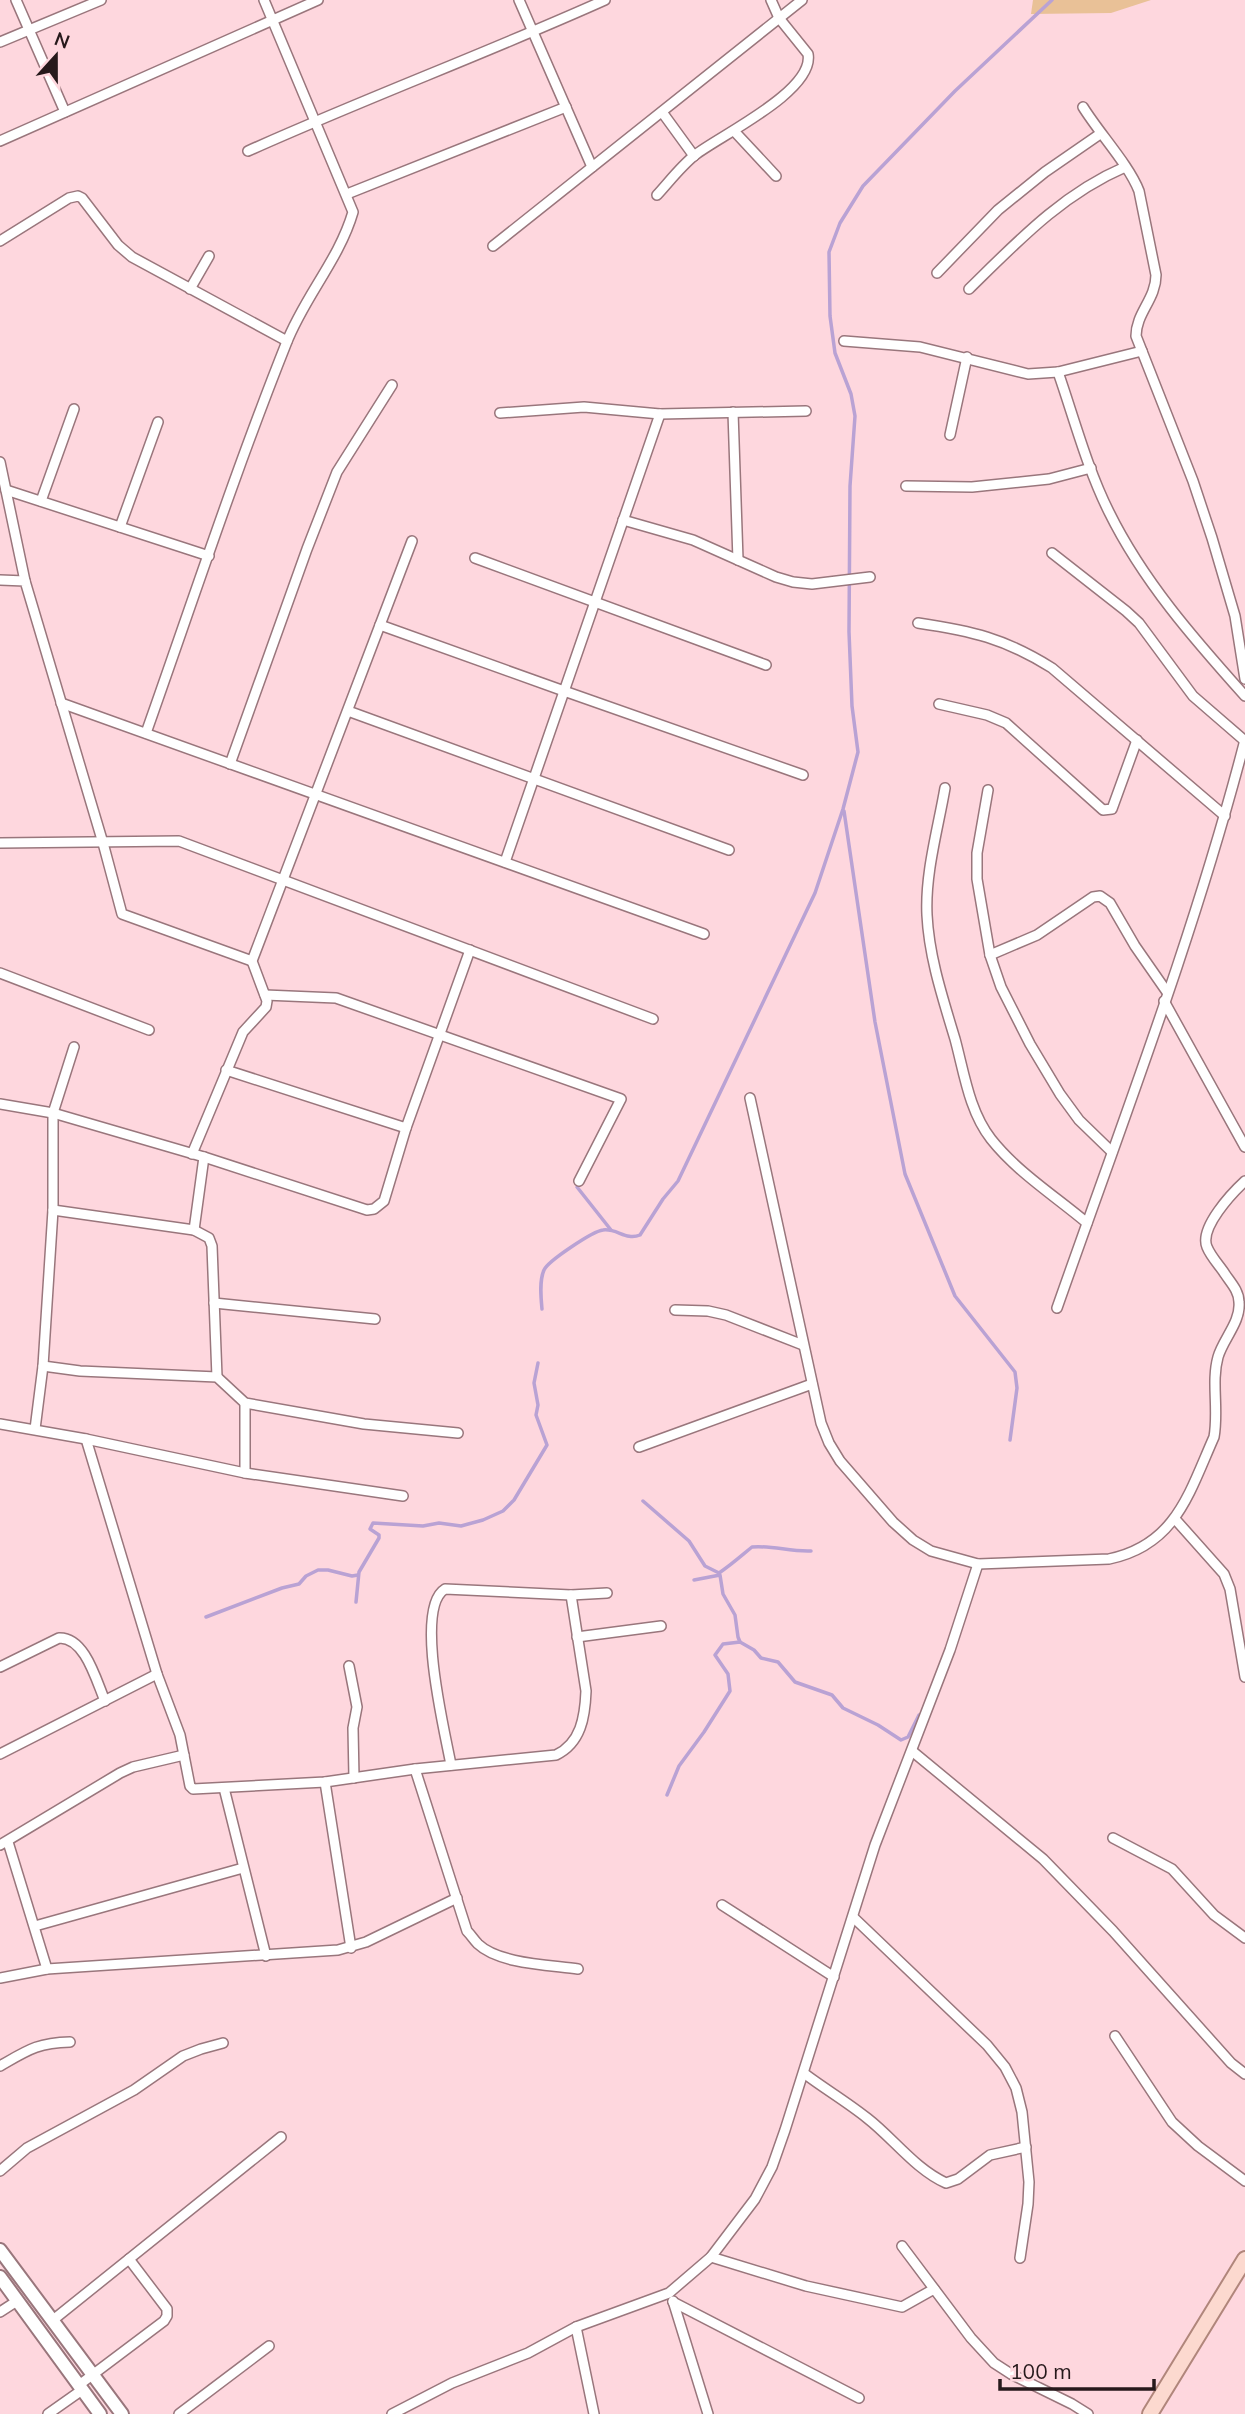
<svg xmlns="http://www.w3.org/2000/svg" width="1245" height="2414" viewBox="0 0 1245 2414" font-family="Mulish,sans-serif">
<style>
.green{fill:#e9c197}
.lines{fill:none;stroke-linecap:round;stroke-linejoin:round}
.stream{stroke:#b9a2d4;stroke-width:3.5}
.minor-casing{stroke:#99767c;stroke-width:12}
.secondary-casing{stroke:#99767c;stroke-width:16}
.primary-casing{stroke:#b0867b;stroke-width:18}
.minor{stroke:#fff;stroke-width:9}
.secondary{stroke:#fff;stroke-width:12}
.primary{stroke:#fcd9cf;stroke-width:14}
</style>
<rect width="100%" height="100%" fill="#fed7de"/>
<polygon class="green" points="1033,0 1151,0 1111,13 1031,14"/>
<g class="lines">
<g class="stream">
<polyline points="844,811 875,1022 905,1174 955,1296 1015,1372 1017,1388 1010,1440"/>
<polyline points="577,1187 611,1230"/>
<path d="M542,1309C541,1298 539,1281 544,1270C548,1261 593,1231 603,1230C617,1228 626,1241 640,1235L663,1199L678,1181L815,893L843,809L858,752L852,706L849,632L850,486L855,416L851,394L835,353L830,316L829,252L840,223L863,186L955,91L1052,0"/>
<path d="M643,1501L689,1541L705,1566L719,1573C731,1565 741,1556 752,1547C772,1545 790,1552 811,1551"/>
<polyline points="694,1580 720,1575 723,1594 735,1615 738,1637 740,1642"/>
<polyline points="356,1602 359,1572 379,1538 379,1535 370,1529 373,1523 423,1526 439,1523 461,1526 483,1520 503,1511 514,1500 547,1445 536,1415 538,1405 534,1383 538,1363"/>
<polyline points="206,1617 282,1588 299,1584 306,1576 318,1570 328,1570 352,1576 358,1575"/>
<polyline points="667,1795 679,1766 704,1732 730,1691 728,1674 715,1655 723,1644 740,1642 754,1650 761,1658 778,1662 795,1682 832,1695 843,1708 878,1725 901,1740 908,1737 919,1715"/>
</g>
<g class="minor-casing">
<g id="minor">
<polyline points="16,0 65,112"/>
<polyline points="519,0 592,167"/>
<polyline points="0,42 101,0"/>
<path d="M1083,107C1099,133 1129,165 1139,191L1156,275C1156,299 1136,313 1136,336L1193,481L1212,538L1235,616L1245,679"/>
<polyline points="662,112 694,156"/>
<polyline points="735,132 776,176"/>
<polyline points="0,141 318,0"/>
<path d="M248,151C366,98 487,53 605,0"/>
<polyline points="347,194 566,107"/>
<path d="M657,195C669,182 681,166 695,155C719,136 815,91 808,54L779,18L771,0"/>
<polyline points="0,241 69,198 78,196 82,198 118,245 132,257 287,341"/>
<polyline points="493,246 802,0"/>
<polyline points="937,273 998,210 1045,172 1100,134"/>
<polyline points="190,289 209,256"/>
<path d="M969,289C1017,242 1062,194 1125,167"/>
<polyline points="844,341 920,347 1028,374 1058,372 1142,351"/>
<path d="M1058,372C1074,418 1087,468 1109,512C1143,581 1194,639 1245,696"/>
<polyline points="733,412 738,560"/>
<polyline points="500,413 584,407 660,414 806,411"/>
<polyline points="950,435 967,357"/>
<polyline points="0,462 25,581"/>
<polyline points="906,486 972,487 1049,479 1091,468"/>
<polyline points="6,490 209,556"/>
<polyline points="41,501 74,409"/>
<polyline points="623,520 693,540 776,577 793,582 812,584 870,577"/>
<polyline points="120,527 158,422"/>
<polyline points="1052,553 1126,611 1139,623 1193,696 1245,741"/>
<polyline points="475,558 766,665"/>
<polyline points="0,580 25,581 103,843 122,914 252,961"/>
<path d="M918,623C972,631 1004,638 1052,668L1225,816"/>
<polyline points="380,625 564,691 803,775"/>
<polyline points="61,703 704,934"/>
<polyline points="939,704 987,715 1006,723 1103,810 1112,809 1137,740"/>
<polyline points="348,711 729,850"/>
<path d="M146,733C192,603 235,472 286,344C304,297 339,260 353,212L264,0"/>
<polyline points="230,764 307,549 337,472 392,385"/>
<path d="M945,788C938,829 925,873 927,915C929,957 943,999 955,1039C964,1072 969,1111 991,1139C1017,1172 1055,1196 1087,1223"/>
<polyline points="988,790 977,853 977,879 990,955 1001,987 1030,1044 1060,1094 1079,1120 1112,1152"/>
<polyline points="0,843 179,841 653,1019"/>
<polyline points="505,862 660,414"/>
<polyline points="990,955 1037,935 1093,897 1100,896 1110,903 1135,946 1167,992"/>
<polyline points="0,973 149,1030"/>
<polyline points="265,995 336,998 621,1099 579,1181"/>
<polyline points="1164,1001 1245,1147"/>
<polyline points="226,1070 406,1128"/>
<path d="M750,1098L821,1423L829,1443L840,1461L893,1522L913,1540L931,1551L978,1564L1109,1559C1176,1545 1189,1493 1214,1437C1219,1410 1211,1382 1218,1357C1223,1339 1241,1322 1239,1302C1239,1291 1231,1283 1225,1274C1220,1266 1211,1257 1207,1247C1199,1228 1232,1193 1245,1181"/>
<polyline points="0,1104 53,1113 204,1157 367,1210 374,1209 384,1201 406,1128 470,950"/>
<polyline points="192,1154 243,1032 266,1007 267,1001 252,961 412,541"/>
<polyline points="53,1210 194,1230 209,1238 212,1246 217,1377"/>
<polyline points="194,1230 204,1157"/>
<polyline points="214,1303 375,1319"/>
<path d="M1057,1308C1123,1120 1195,933 1245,740"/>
<polyline points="675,1310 708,1311 726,1315 803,1345"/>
<polyline points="43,1366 80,1371 217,1377 245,1403 364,1424 458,1433"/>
<polyline points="245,1403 245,1473"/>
<polyline points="0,1424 86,1439 245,1473 403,1496"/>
<polyline points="35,1429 43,1366 53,1210 53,1113 74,1047"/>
<path d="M86,1439L157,1674L180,1735L190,1786L193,1789L325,1782L415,1769L556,1755C581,1743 585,1717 586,1691L571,1595"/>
<polyline points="639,1447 812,1384"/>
<polyline points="1175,1519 1224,1574 1230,1589 1245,1677"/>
<polyline points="577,1637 661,1626"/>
<polyline points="349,1666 357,1707 353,1728 354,1778"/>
<path d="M0,1667L59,1638C85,1637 96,1680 105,1701"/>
<polyline points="912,1751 1043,1859 1113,1931 1231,2063 1245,2074"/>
<polyline points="0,1754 157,1674"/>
<path d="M451,1765C445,1732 414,1608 445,1589L571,1595L607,1593"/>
<path d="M415,1769L467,1931C471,1935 474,1940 478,1944C499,1964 550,1965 578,1969"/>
<polyline points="325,1782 351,1948"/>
<polyline points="224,1788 266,1956"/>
<polyline points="1113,1838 1172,1869 1214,1915 1245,1938"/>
<polyline points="8,1842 47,1969"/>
<polyline points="0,1845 120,1773 133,1767 184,1755"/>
<polyline points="722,1905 834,1977"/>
<polyline points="853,1917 987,2045 1005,2067 1016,2088 1022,2112 1029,2182 1028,2204 1020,2258"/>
<polyline points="35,1926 243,1868"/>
<polyline points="0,1978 47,1969 338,1950 366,1942 457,1898"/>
<polyline points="1115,2036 1172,2122 1198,2146 1245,2181"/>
<path d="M0,2066C28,2050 37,2043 70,2042"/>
<path d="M805,2074C825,2089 847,2102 867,2118C893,2138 915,2169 946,2183L958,2179L990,2155L1026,2147"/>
<polyline points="0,2171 27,2148 134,2090 183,2056 201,2049 223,2043"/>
<polyline points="902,2246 971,2338 994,2363 1011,2374 1072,2404 1088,2414"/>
<polyline points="711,2257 806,2286 902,2307 934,2289"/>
<polyline points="673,2301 708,2414"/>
<polyline points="673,2302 859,2398"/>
<polyline points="0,2312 17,2301"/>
<polyline points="53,2320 281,2137"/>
<polyline points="576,2327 594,2414"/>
<polyline points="79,2385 164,2321 167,2316 167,2309 129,2259"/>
<polyline points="48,2414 82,2390"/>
<polyline points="179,2414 269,2346"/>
<polyline points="392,2414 452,2383 528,2353 576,2327 669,2293 711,2257 755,2199 772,2167 785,2130 875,1845 950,1650 978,1564"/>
</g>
</g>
<g class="secondary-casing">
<g id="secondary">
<polyline points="0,2250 122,2414"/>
<polyline points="0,2277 100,2414"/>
</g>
</g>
<g class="primary-casing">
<polyline id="primary" points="1150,2414 1245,2259"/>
</g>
<use href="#minor" class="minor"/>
<use href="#secondary" class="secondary"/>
<use href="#primary" class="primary"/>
</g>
<g transform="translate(56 56) rotate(21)" stroke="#fed7de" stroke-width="5" paint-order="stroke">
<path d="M0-5L12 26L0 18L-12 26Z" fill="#26191b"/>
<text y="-10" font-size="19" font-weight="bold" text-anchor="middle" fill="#26191b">N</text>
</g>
<path d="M1000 2379v10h154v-10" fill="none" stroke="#26191b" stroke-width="3.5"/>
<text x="1010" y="2379" font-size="21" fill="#26191b" stroke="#fed7de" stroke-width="5" paint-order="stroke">100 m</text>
</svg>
